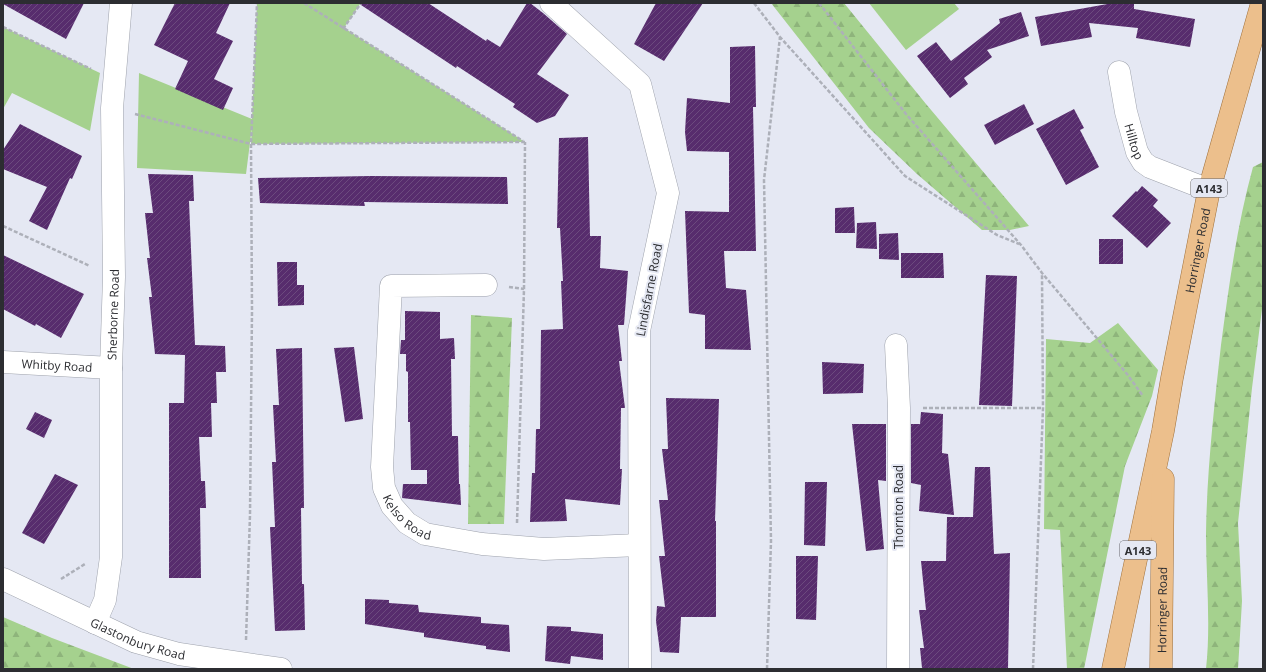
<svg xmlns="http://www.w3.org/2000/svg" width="1266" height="672" viewBox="0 0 1266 672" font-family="'Open Sans',sans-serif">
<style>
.grass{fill:#a5d18e}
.forest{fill:url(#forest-firs)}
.building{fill:url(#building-hatch)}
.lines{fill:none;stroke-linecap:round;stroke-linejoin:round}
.minor-casing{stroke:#9ea2ac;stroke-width:23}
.major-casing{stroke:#a0713b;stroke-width:23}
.path{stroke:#adb0b9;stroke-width:2.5;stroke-dasharray:4 2;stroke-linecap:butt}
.minor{stroke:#fff;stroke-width:22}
.major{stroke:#ecbf8c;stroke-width:22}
.labels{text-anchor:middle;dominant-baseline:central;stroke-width:4;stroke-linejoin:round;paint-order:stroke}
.shield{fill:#e5e8f3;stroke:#64656b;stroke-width:1}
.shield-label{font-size:11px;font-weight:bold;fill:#2c2d31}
.street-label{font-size:12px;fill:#2c2d31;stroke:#e5e8f3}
</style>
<defs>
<pattern id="forest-firs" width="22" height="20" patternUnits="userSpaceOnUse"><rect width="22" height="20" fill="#a5d18e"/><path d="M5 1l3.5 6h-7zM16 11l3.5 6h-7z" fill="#8eb47b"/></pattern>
<pattern id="building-hatch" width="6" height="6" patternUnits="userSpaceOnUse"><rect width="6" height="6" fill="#572c6d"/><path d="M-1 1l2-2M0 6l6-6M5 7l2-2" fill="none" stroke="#6c4a7e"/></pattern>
</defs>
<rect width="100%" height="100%" fill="#e5e8f3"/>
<g class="grass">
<polygon points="257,3 360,3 360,4 344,28 525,142 251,144 252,127 246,174 137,168 139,73 252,119"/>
<polygon points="869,3 954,3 959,9 906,50"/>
<polygon points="3,27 100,73 90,131 12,93 3,109"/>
</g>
<g class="forest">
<polygon points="771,3 844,3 926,104 1029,226 1010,230 982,230 917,174 869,128"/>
<path d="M1263,162V301L1252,388L1238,523L1242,601L1238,669H1206C1211,624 1206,578 1206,533C1207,470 1214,408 1221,345C1229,285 1237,225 1253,167Z"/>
<polygon points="471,315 512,318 504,524 468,524"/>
<polygon points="1118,323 1158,370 1152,396 1125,466 1084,669 1067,669 1060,530 1044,529 1046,339 1090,343"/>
<polygon points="3,617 52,638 134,669 3,669"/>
</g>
<g class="building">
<polygon points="3,3 84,3 66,39 3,4"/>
<polygon points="175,3 230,3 216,33 233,41 214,79 233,88 223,110 175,89 188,61 154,45"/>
<polygon points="358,3 428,3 486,41 487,39 500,47 527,3 530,3 543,13 567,34 537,74 569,95 555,116 537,123 513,107 515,104 457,66 456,68"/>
<polygon points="656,3 703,3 664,61 634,44"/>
<polygon points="1113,3 1134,3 1134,9 1195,19 1190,47 1136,38 1138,28 1089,23 1092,37 1041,46 1035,17"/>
<polygon points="1021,12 1029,36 987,50 992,57 964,78 968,84 950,98 917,56 936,42 951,61 1000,23 999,19"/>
<polygon points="755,46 756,107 753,107 756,251 724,251 726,288 746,290 751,350 705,349 705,315 689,313 685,211 729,212 729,152 687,151 685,132 687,98 730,103 730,47"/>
<polygon points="1024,104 1034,124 995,145 984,125"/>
<polygon points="1074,109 1084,128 1080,130 1099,167 1066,185 1036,129"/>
<polygon points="20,124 82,156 72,179 70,178 47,230 29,221 47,187 3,169 3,150"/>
<polygon points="588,137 590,236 601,236 600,268 628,271 624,325 618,325 622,361 619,361 625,408 621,408 620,469 622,469 620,505 565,499 567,521 530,522 532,473 535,473 536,429 540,429 541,330 563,329 561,281 563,281 560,228 557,228 559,138"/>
<polygon points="148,174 193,175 194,201 189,201 195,345 225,346 226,372 216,372 217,403 211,403 212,437 199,437 201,481 205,481 206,508 200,508 201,578 169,578 169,403 184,403 185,355 155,354 149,297 152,297 147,258 150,258 145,213 153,213"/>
<polygon points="371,176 507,177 508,204 364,202 365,206 260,203 258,178"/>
<polygon points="1142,186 1158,200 1153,206 1171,223 1147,248 1112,216 1136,191 1137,192"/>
<polygon points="854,207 855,233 835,233 835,208"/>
<polygon points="876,222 877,249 856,248 857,223"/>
<polygon points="898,233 899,260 879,259 879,234"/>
<rect x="1099" y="239" width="24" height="25"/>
<polygon points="901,253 943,253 944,278 901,278"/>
<polygon points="3,255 84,294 61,338 36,324 35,326 3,309"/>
<polygon points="277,262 297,262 297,285 304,285 304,305 278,306"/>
<polygon points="986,275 1017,276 1012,406 979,405"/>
<polygon points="405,311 440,312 440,339 454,338 455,359 451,359 452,436 458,436 459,484 460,484 461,505 402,498 403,484 427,484 427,470 411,470 410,422 408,422 408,372 406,371 406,354 400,354 401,340 405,340"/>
<polygon points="354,347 363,419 345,422 334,348"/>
<polygon points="302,348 304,508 301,508 302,584 304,584 305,630 275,631 270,527 275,527 272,462 276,462 273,405 279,405 276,349"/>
<polygon points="822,362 864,364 863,393 823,394"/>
<polygon points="666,398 719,399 715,521 716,521 716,617 681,617 679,653 660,652 656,621 657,606 665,607 659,556 665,556 659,500 668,500 662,449 668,449"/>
<polygon points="35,412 52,420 44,438 26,429"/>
<polygon points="921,412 943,414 942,453 948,454 954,515 919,511 921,485 911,483 911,424 920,424"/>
<polygon points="852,424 886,424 886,481 878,480 884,549 866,551"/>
<polygon points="975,467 990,467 994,554 1010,553 1008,669 922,668 920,648 924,648 919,610 926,610 921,561 946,561 947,517 973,517"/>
<polygon points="55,474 78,485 44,544 22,533"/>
<polygon points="805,482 827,482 825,546 804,545"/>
<polygon points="796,556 818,556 816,620 796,619"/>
<polygon points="365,599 389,600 389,603 418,605 419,612 481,617 481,623 509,625 510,652 486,649 486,646 424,637 424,633 365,624"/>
<polygon points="547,626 571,627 571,631 603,634 603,660 571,656 570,664 545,661"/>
</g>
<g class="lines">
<g class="minor-casing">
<g id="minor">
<polyline points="551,3 640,84 668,193 639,331 640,669"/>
<path id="s1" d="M1119,72L1126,112L1137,152L1143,162L1150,167L1209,190"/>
<path id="s2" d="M486,285L391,286L382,467L384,488L392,506L407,523L425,534L482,544L544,549L639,545"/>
<polyline points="896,345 899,408 898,669"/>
<path id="s3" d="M3,362L111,368"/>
<path id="s4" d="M3,579L136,642L179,654L281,669"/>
<path id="s5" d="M95,623L105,600L111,557V368L114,277L112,108L121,3"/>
</g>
</g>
<g class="major-casing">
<g id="major">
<path id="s6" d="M1113,669L1163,431L1172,378L1209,190L1262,3"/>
<path id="s7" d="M1161,669L1163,479"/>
</g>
</g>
<g class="path">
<polyline points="304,3 523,141"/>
<polyline points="754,3 780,37 905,176 997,235 1019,244"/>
<polyline points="819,3 906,114 1021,245 1042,273 1127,374 1143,396"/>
<polyline points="3,27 91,69"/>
<polyline points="343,29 361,3"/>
<polyline points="135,114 251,144 525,142"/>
<polyline points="3,226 90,266"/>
<polyline points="509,287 524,289"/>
<polyline points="923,408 1043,408"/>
<polyline points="517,523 524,289 525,142"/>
<polyline points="61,579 85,564"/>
<polyline points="246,640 250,515 252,311 251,144 257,3"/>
<polyline points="767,669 771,541 764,180 780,37"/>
<polyline points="1033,669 1043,408 1042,274"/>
</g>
<use href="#minor" class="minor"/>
<use href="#major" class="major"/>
</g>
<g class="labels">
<g class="shield">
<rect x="1191" y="179" width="36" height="18" rx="3"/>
<rect x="1120" y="541" width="36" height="18" rx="3"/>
</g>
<g class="shield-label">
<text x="1209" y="188">A143</text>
<text x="1138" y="550">A143</text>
</g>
<g class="street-label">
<text stroke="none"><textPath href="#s1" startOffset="71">Hilltop</textPath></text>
<text stroke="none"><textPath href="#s6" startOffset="427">Horringer Road</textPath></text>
<text transform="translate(649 290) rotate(-79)">Lindisfarne Road</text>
<text stroke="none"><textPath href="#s5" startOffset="311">Sherborne Road</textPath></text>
<text stroke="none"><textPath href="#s3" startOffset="54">Whitby Road</textPath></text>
<text transform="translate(898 507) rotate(-90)">Thornton Road</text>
<text stroke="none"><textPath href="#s2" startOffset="336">Kelso Road</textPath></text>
<text stroke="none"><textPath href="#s7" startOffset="59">Horringer Road</textPath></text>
<text stroke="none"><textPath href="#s4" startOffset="148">Glastonbury Road</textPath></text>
</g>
</g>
<rect width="1266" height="672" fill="none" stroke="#2c2d31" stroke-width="8"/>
</svg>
